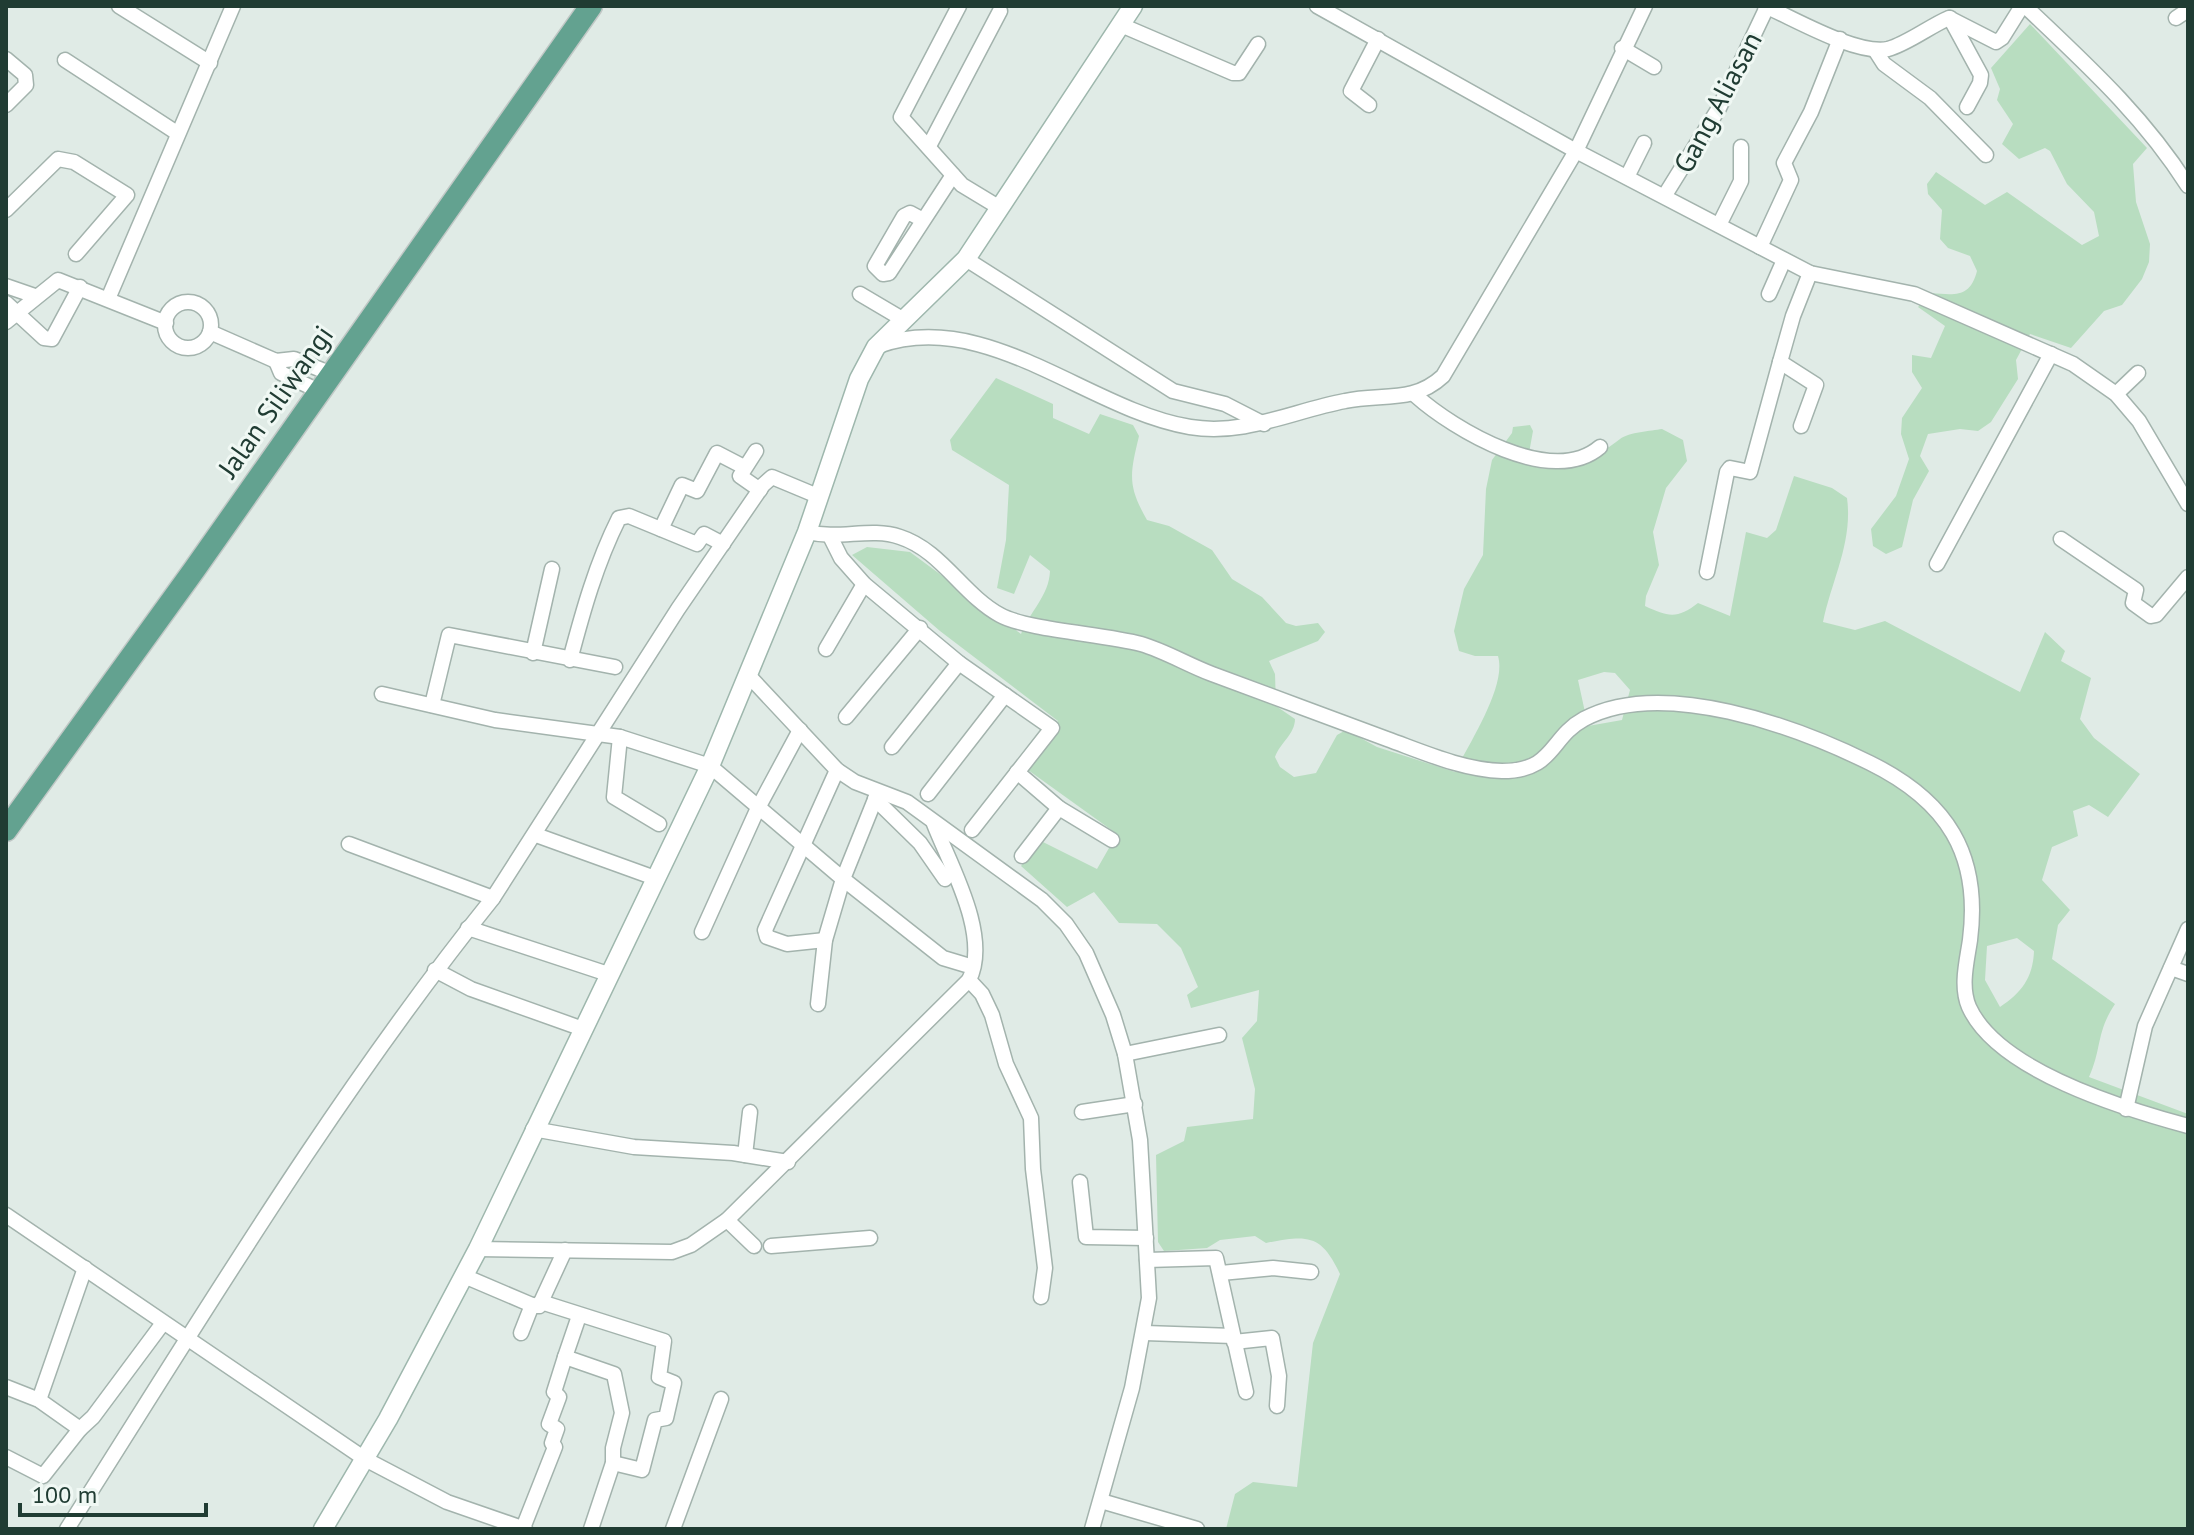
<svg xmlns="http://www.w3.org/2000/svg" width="2194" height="1535" viewBox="0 0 2194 1535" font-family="'PT Sans',sans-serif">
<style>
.green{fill:#b8ddc0;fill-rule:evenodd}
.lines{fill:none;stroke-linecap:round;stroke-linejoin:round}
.minor-casing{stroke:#a3b3ad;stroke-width:17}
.secondary-casing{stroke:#9eb7ad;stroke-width:21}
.primary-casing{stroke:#c1c8c6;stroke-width:25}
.minor{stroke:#fff;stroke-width:14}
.secondary{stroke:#fff;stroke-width:18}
.primary{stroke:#63a290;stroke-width:22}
.labels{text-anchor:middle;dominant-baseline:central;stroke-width:6;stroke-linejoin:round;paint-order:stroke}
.street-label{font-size:28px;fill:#203c33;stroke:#f0f8f4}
</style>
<rect width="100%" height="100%" fill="#e0ebe6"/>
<g class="green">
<path d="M2030,24L2147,148L2133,164L2136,202L2150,244L2149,262L2142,279L2122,305L2104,311L2071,348L2030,334L2016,360L2018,379L1991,422L1978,431L1960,429L1928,434L1920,456L1929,471L1913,500L1902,547L1886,554L1873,546L1871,529L1896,496L1909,459L1901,434L1902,418L1922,388L1912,372V355L1931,358L1945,326L1918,307L1931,293C1955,295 1970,298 1977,271L1970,256L1948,248L1940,239L1942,210L1928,194L1927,184L1936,172L1985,205L2007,192L2082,245L2099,236L2094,212L2067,184L2050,151L2045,148L2019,159L2002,144L2013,124L1997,100L2000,89L1991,68Z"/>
<path d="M996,378L1053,404V418L1089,434L1100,414L1133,425L1139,436C1130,474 1127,485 1147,520L1169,526L1212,550L1232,579L1262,597L1286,623L1296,626L1318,623L1325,632L1318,641L1269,661L1275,674L1276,706L1295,719C1295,734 1280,743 1275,757L1280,767L1294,777L1316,773L1337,735L1346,730L1377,747L1455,772C1469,743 1507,686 1498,656H1475L1459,651L1454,631L1464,589L1483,555L1486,489L1492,460L1512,433L1513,427L1530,425L1533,431L1527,464C1560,479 1595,458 1620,439C1629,432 1651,431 1662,429L1683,440L1687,461L1666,488L1653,532L1659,565L1646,596L1645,606C1668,617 1678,619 1698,603L1730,616L1746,532L1767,538L1776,530L1794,476L1832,488L1847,498C1853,542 1832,579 1823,622L1855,630L1885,621L2020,692L2045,632L2065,651L2061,661L2091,678L2080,719L2094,738L2140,774L2108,817L2089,805L2073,811L2078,836L2052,847L2042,880L2070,910L2058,925L2052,959L2115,1004C2096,1032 2102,1049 2089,1077L2188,1114V1529H1226L1235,1494L1253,1482L1297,1487L1313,1343L1340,1274C1321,1234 1308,1235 1266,1243L1255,1236L1220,1240L1207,1248L1164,1251L1158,1242L1156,1155L1184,1141L1187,1127L1253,1119L1255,1089L1242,1038L1257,1021L1259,990L1191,1008L1187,995L1198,987L1181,948L1157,924L1119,923L1094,892L1067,907L1021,866L1041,841L1097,869L1117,834L1028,770L1058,721L940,631L852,555L867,547L910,552L1021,634C1030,611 1049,596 1050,571L1030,555L1014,594L997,588L1006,540L1009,485L952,450L950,440ZM1604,672L1615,673L1630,690L1622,720L1588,726L1578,680ZM2017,938L2034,951C2033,978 2021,993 2000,1007L1985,980L1987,946Z"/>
</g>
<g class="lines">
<g class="minor-casing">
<g id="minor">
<polyline points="119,6 210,63"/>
<polyline points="959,6 901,117 962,185 1000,208"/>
<polyline points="1317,6 1576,151 1810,273 1914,294 2073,364 2116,394 2139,421 2188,504"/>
<path d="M1765,6C1795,19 1856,55 1888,49C1907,44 1930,26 1949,18L1996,42L2002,38L2022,6"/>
<path d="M2025,6C2085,63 2143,115 2188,186"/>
<polyline points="1950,18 1981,75 1980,83 1967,107"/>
<polyline points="2176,18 2188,10"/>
<polyline points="1121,25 1233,73 1239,73 1258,44"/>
<polyline points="1622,48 1654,67"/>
<polyline points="1875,50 1884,64 1930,98 1986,155"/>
<polyline points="6,59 25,75 26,85 6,105"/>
<polyline points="65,60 177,133"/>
<polyline points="1369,105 1351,91 1378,39"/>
<polyline points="929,146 1000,11"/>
<polyline points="1627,177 1644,143"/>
<polyline points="1665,195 1719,108 1767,7"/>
<polyline points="6,210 58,159 74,162 127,195 76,254"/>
<polyline points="923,220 910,213 904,216 875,266 883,274 889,273 953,175"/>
<polyline points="1719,225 1741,181 1741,147"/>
<polyline points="1760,247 1791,180 1784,163 1811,112 1840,39"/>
<polyline points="966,259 1173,391 1225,404 1264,424"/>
<polyline points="6,286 35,296"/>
<polyline points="860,294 904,320"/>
<polyline points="1769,294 1784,260"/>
<polyline points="108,299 233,6"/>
<circle cx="188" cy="325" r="23"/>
<polyline points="6,303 44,338 52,339 80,287"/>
<polyline points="6,322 58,280 166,323"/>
<polyline points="210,332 276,361 294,359 332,374"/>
<path d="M878,346C986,307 1088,410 1190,427C1245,436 1292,411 1345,401C1381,393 1413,404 1443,376L1576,151L1645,6"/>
<polyline points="276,361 281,373 319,391"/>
<polyline points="2116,394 2138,373"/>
<path d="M1415,395C1454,430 1552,488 1600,447"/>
<polyline points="1801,426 1816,385 1780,362 1793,316 1810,273"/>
<polyline points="756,451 740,476 760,490"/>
<polyline points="661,529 682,485 697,491 717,453 744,467"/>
<path d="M807,532C840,540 870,527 900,537C941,550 963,595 1000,615C1027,630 1104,634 1141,644C1165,651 1188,665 1212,674C1270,696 1329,717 1387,739C1423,752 1463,770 1502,771C1555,771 1549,738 1584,719C1663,677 1797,727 1870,763C1947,801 1981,854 1970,940C1967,961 1960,986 1969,1007C1998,1071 2125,1109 2188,1126"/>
<polyline points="831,538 841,558 864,584 959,663 1052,728 972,830"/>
<polyline points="2061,539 2136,590 2133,603 2151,616 2156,615 2188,577"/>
<polyline points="1937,564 2051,354"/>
<polyline points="1707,572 1727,472 1730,468 1750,472 1780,362"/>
<polyline points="826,649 864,584"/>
<polyline points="533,653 552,569"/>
<path d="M570,660C583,611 596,564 619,518L629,516L697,544L704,534L723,544"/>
<polyline points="749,676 837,770 855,782 907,802 1042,900 1066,924 1086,953 1113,1015 1125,1054 1140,1140 1149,1298 1132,1388 1092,1529"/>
<polyline points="382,694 495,720 620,737 710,766 843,879 825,940 818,1004"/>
<polyline points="432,705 449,635 615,667"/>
<polyline points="846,717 920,628"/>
<polyline points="620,737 614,797 659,824"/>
<polyline points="892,747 959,663"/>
<polyline points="1017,772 1059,808 1112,840"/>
<polyline points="878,792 843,879 943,958 973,967"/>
<polyline points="928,794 1005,695"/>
<polyline points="875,799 920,843 945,879"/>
<polyline points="536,835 655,878"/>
<polyline points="1022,856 1059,808"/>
<polyline points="493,898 678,609 763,485 772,477 820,497"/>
<polyline points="468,928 608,974"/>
<polyline points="702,932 758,808 800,730"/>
<polyline points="825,940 787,944 767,937 765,930 837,770"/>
<polyline points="2171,968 2188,974"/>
<polyline points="435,970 471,989 583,1029"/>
<polyline points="969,980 982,994 992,1015 1006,1064 1031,1118 1033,1169 1045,1268 1041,1297"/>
<polyline points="1125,1054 1219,1035"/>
<polyline points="2126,1109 2145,1026 2188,929"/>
<polyline points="1082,1112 1135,1104"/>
<polyline points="533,1129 634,1147 733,1153 788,1162"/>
<polyline points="745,1155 750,1112"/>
<polyline points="1080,1182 1086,1237 1146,1238"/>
<polyline points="6,1215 365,1459 447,1502 525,1529"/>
<polyline points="727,1220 754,1246"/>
<polyline points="771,1246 870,1238"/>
<path d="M478,1249L672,1252L691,1245L727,1220L969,980C991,936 950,865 934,824"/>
<polyline points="1147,1260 1216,1258 1246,1392"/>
<polyline points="1221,1273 1273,1268 1311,1272"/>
<polyline points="464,1276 532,1305"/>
<polyline points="541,1302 565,1250"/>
<polyline points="579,1316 565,1357 614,1374 622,1413 613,1448 613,1463 591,1529"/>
<polyline points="521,1333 532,1305 539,1306 541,1302 664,1341 659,1377 674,1383 666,1418 655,1420 642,1470 613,1463"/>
<polyline points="1145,1333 1233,1336"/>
<polyline points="1234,1342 1272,1338 1279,1376 1277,1406"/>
<polyline points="6,1387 39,1400 80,1429 43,1476 6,1457"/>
<polyline points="39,1400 85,1268"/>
<polyline points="80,1429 93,1417 163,1323"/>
<polyline points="1101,1501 1197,1529"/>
<polyline points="523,1528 555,1447 552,1443 557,1429 549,1424 559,1397 554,1392 565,1357"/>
<path d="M67,1529C203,1315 334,1096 493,898L349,844"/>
<polyline points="673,1529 721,1399"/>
</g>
</g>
<g class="secondary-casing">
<polyline id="secondary" points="323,1529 388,1419 478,1249 710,766 807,532 859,379 876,347 966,259 1133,6"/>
</g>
<g class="primary-casing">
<polyline id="primary" points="6,830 194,570 591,6"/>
</g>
<use href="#minor" class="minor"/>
<use href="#secondary" class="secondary"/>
<use href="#primary" class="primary"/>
</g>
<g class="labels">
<g class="street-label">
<text transform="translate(1717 102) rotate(-62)">Gang Aliasan</text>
<text transform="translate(275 401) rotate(-55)">Jalan Siliwangi</text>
</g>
</g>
<rect width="2194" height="1535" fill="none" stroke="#203c33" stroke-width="16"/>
<path d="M20 1503v12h186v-12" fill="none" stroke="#203c33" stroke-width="4"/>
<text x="32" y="1503" font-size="24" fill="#203c33" stroke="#f0f8f4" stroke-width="6" paint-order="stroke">100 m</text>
</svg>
